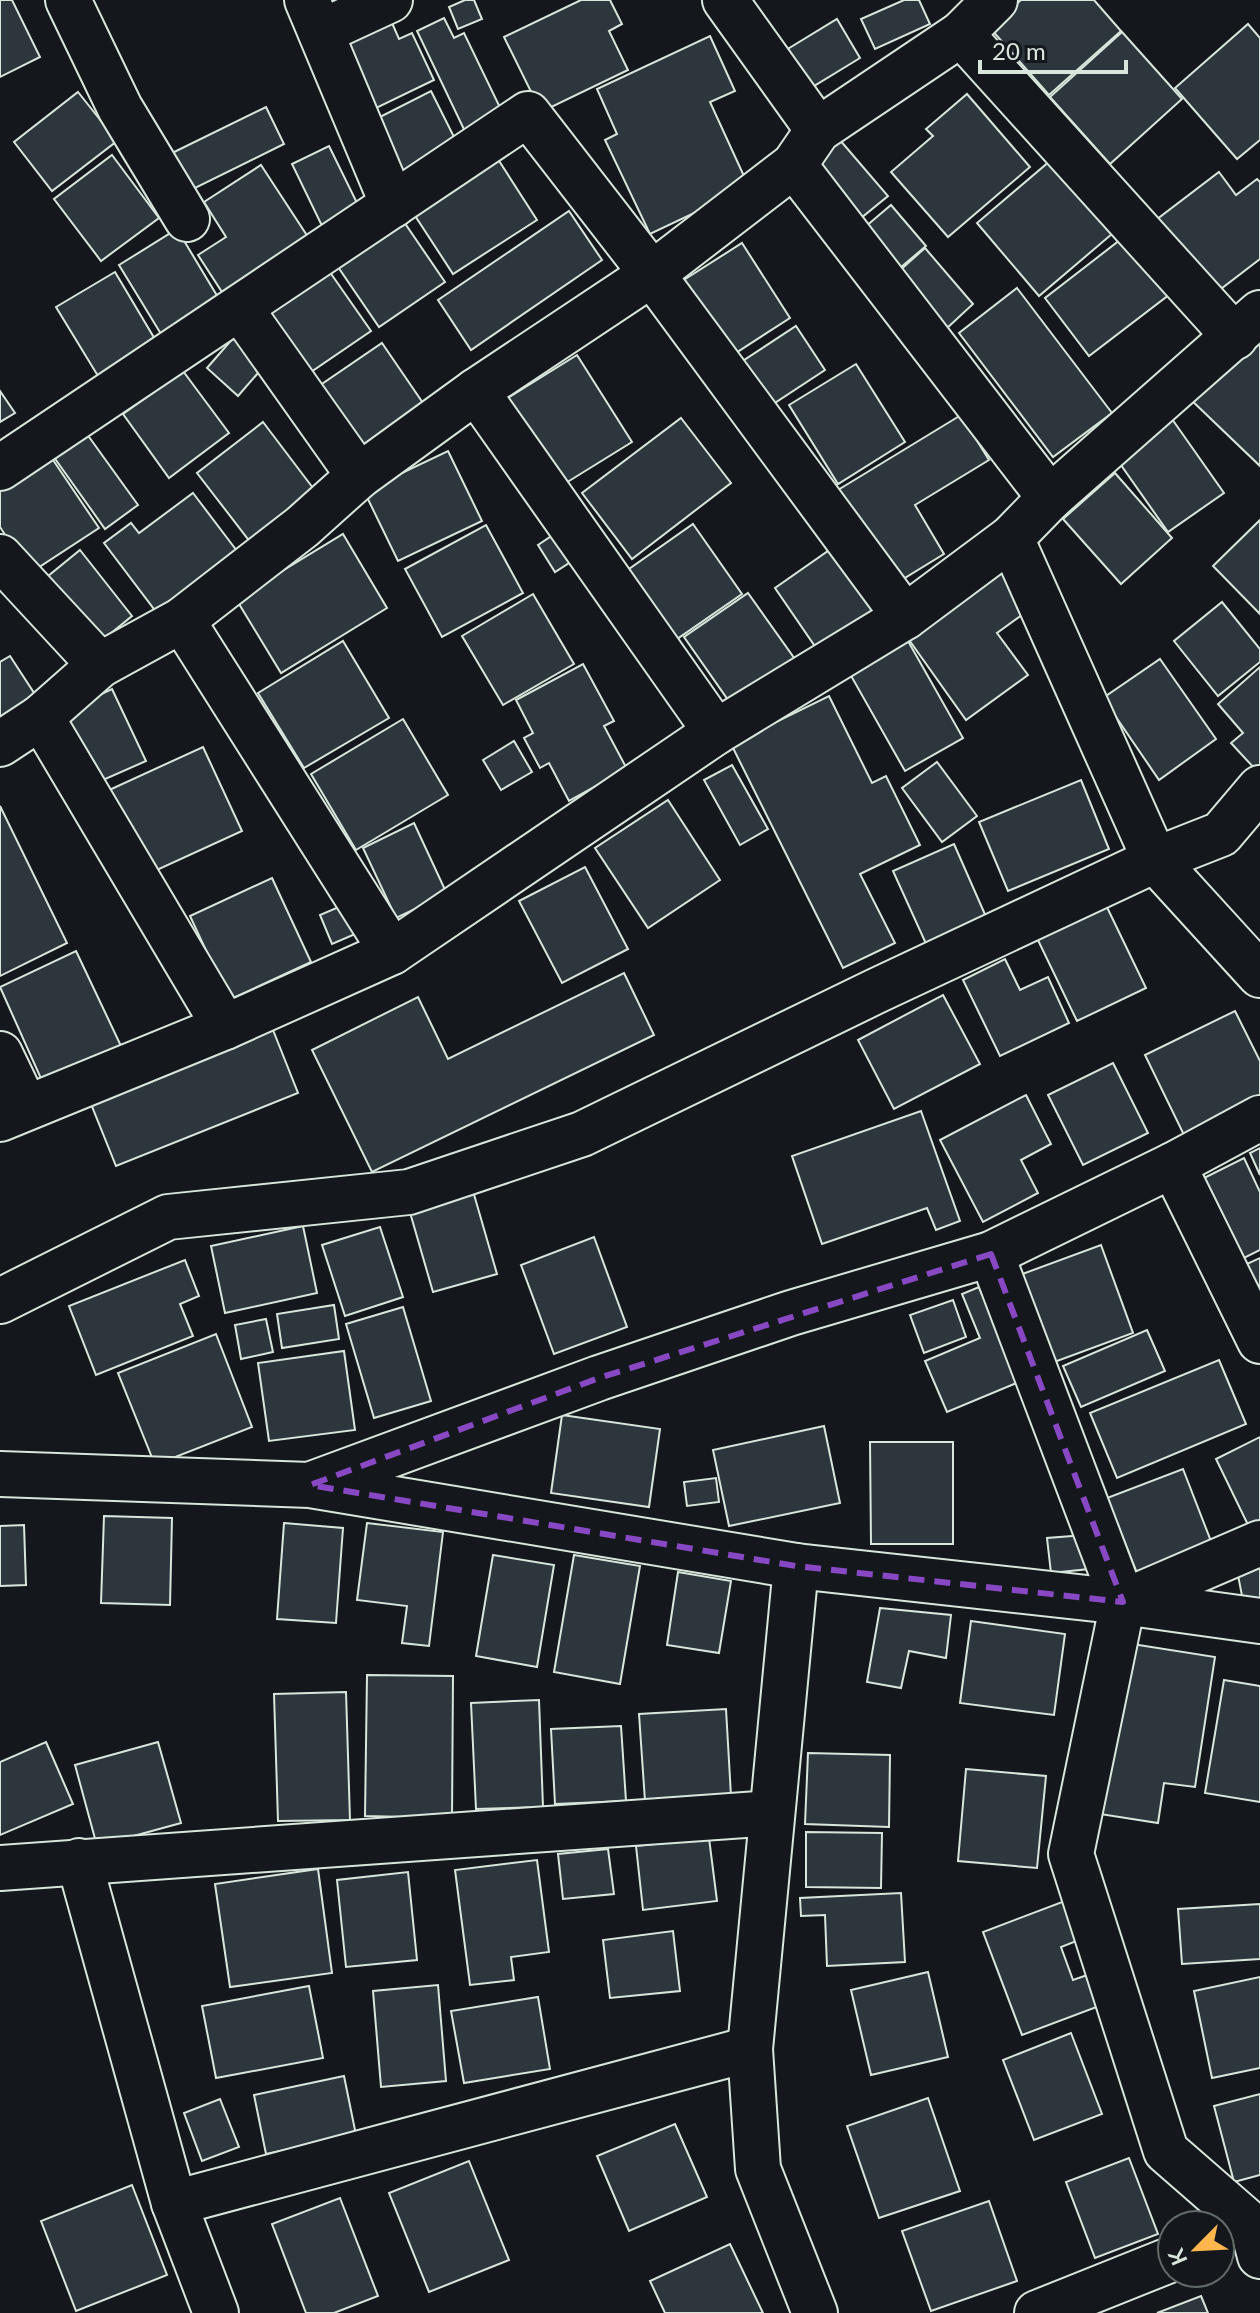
<svg xmlns="http://www.w3.org/2000/svg" width="1260" height="2313" viewBox="0 0 1260 2313" font-family="Lato,sans-serif">
<style>
.building{fill:#2c363c;stroke:#d8e6dc;stroke-width:2}
.lines{fill:none;stroke-linecap:round;stroke-linejoin:round}
.minor-casing{stroke:#d8e6dc;stroke-width:48}
.tertiary-casing{stroke:#d8e6dc;stroke-width:48}
.minor{stroke:#14181c;stroke-width:44}
.tertiary{stroke:#14181c;stroke-width:44}
.marked{fill:none;stroke:#8948c3;stroke-width:6;stroke-dasharray:16 10;stroke-linejoin:round}
</style>
<rect width="100%" height="100%" fill="#14181c"/>
<g class="building">
<polygon points="0,0 12,0 40,57 0,77"/>
<polygon points="465,0 474,0 482,19 458,29 449,7"/>
<polygon points="581,0 610,0 622,24 609,31 628,70 541,112 504,37"/>
<polygon points="904,0 919,0 930,24 875,49 861,19"/>
<polygon points="1021,0 1094,0 1121,31 1049,95 990,28"/>
<polygon points="389,16 399,39 412,33 434,80 370,111 337,40"/>
<polygon points="444,18 454,38 464,33 508,124 470,142 417,31"/>
<polygon points="837,19 860,58 809,89 786,50"/>
<polygon points="1248,24 1260,38 1260,140 1237,159 1175,88"/>
<polygon points="1122,32 1182,99 1110,164 1050,97"/>
<polygon points="710,36 735,91 710,102 749,187 650,234 605,140 617,134 597,89"/>
<polygon points="431,91 463,155 402,185 370,122"/>
<polygon points="78,92 117,141 52,191 14,142"/>
<polygon points="967,94 1030,167 948,237 891,172 933,136 926,129"/>
<polygon points="266,107 284,144 187,192 168,155"/>
<polygon points="839,139 888,196 861,218 813,161"/>
<polygon points="329,146 360,209 323,228 292,164"/>
<polygon points="494,153 537,220 453,274 410,208"/>
<polygon points="112,155 159,218 101,261 54,199"/>
<polygon points="1057,155 1119,228 1039,296 977,223"/>
<polygon points="261,165 308,237 222,292 198,255 226,237 204,202"/>
<polygon points="1219,172 1236,195 1257,179 1260,182 1260,259 1209,298 1152,223"/>
<polygon points="891,205 926,246 900,268 865,227"/>
<polygon points="569,211 602,260 471,350 438,300"/>
<polygon points="402,219 445,282 379,327 336,264"/>
<polygon points="177,229 219,299 161,334 119,265"/>
<polygon points="1129,233 1174,291 1089,356 1045,298"/>
<polygon points="742,243 790,318 728,358 679,283"/>
<polygon points="925,248 973,304 946,329 898,272"/>
<polygon points="327,268 371,331 305,376 262,313"/>
<polygon points="115,272 156,341 98,376 56,307"/>
<polygon points="1017,288 1112,413 1053,457 959,333"/>
<polygon points="796,326 825,370 764,410 735,366"/>
<polygon points="1260,329 1260,466 1187,396"/>
<polygon points="234,337 265,365 238,396 207,368"/>
<polygon points="382,343 425,406 360,451 316,388"/>
<polygon points="577,355 632,442 561,486 506,399"/>
<polygon points="856,364 905,442 838,484 789,405"/>
<polygon points="183,371 229,433 169,478 123,414"/>
<polygon points="0,391 15,413 0,422"/>
<polygon points="961,415 989,460 915,505 944,554 890,587 833,493"/>
<polygon points="681,418 731,483 632,559 582,493"/>
<polygon points="1172,419 1224,493 1168,532 1116,458"/>
<polygon points="263,422 316,492 251,543 197,473"/>
<polygon points="79,423 138,505 105,529 46,446"/>
<polygon points="448,451 482,521 398,561 364,491"/>
<polygon points="49,454 99,528 30,573 0,527 0,488"/>
<polygon points="1115,473 1172,538 1121,584 1063,519"/>
<polygon points="193,493 237,551 157,613 104,543 131,523 139,533"/>
<polygon points="1260,520 1260,614 1213,566"/>
<polygon points="693,524 742,594 677,639 629,569"/>
<polygon points="486,525 523,593 442,637 405,569"/>
<polygon points="562,529 580,556 555,572 538,545"/>
<polygon points="343,534 387,608 281,673 236,599"/>
<polygon points="838,544 887,614 823,658 775,588"/>
<polygon points="80,550 132,616 94,647 42,581"/>
<polygon points="1001,569 1030,609 997,633 1028,675 966,720 907,637"/>
<polygon points="748,593 797,662 733,707 684,637"/>
<polygon points="533,594 574,664 503,705 462,636"/>
<polygon points="1222,602 1260,649 1260,662 1218,696 1174,641"/>
<polygon points="343,641 389,718 304,768 258,693"/>
<polygon points="908,641 963,738 905,771 850,674"/>
<polygon points="10,656 38,699 0,723 0,662"/>
<polygon points="1160,659 1216,739 1159,780 1103,698"/>
<polygon points="583,664 614,721 604,726 627,769 569,801 549,763 540,768 524,738 533,733 516,700"/>
<polygon points="1260,667 1260,765 1255,769 1231,743 1243,733 1218,704"/>
<polygon points="112,689 146,761 94,784 61,713"/>
<polygon points="829,696 872,783 886,776 920,845 860,874 895,943 843,968 731,744"/>
<polygon points="403,719 448,795 356,850 311,774"/>
<polygon points="514,741 532,772 501,790 483,760"/>
<polygon points="203,747 242,831 146,875 107,791"/>
<polygon points="937,762 977,816 942,842 902,788"/>
<polygon points="732,765 768,829 740,845 704,780"/>
<polygon points="1081,780 1109,849 1008,891 979,822"/>
<polygon points="668,800 720,880 648,928 595,848"/>
<polygon points="0,806 67,943 0,976"/>
<polygon points="414,823 447,894 396,918 363,848"/>
<polygon points="954,844 987,919 927,946 893,871"/>
<polygon points="585,867 628,949 562,983 519,901"/>
<polygon points="272,878 311,962 229,1000 190,916"/>
<polygon points="1104,901 1146,988 1077,1021 1035,934"/>
<polygon points="348,903 360,932 332,944 320,915"/>
<polygon points="76,951 121,1046 43,1083 0,987"/>
<polygon points="1005,959 1020,990 1048,977 1069,1023 1000,1056 963,980"/>
<polygon points="624,973 654,1035 372,1172 312,1050 418,997 448,1059"/>
<polygon points="943,995 980,1064 894,1109 858,1040"/>
<polygon points="1235,1011 1260,1061 1260,1097 1184,1135 1145,1055"/>
<polygon points="273,1030 298,1093 116,1166 91,1104"/>
<polygon points="1113,1063 1148,1133 1083,1165 1048,1095"/>
<polygon points="1026,1095 1051,1144 1021,1160 1038,1193 983,1222 940,1140"/>
<polygon points="921,1111 960,1221 936,1230 927,1208 822,1244 792,1156"/>
<polygon points="1260,1148 1260,1175 1250,1153"/>
<polygon points="1244,1158 1260,1192 1260,1250 1236,1262 1196,1182"/>
<polygon points="473,1191 497,1274 433,1292 409,1209"/>
<polygon points="303,1226 317,1293 225,1313 211,1246"/>
<polygon points="380,1227 403,1297 345,1316 322,1245"/>
<polygon points="594,1237 627,1327 554,1354 521,1265"/>
<polygon points="1101,1245 1133,1333 1049,1364 1017,1276"/>
<polygon points="1260,1258 1260,1315 1238,1268"/>
<polygon points="185,1260 199,1296 180,1304 193,1336 96,1375 69,1306"/>
<polygon points="979,1287 1019,1382 947,1412 925,1361 980,1338 962,1294"/>
<polygon points="953,1300 966,1337 924,1353 910,1315"/>
<polygon points="334,1305 339,1339 282,1348 277,1314"/>
<polygon points="403,1307 431,1401 374,1418 346,1324"/>
<polygon points="266,1319 273,1352 241,1359 235,1325"/>
<polygon points="1147,1330 1165,1371 1081,1407 1063,1366"/>
<polygon points="216,1334 252,1427 155,1465 118,1373"/>
<polygon points="344,1351 355,1430 269,1441 258,1363"/>
<polygon points="1219,1360 1246,1424 1117,1478 1090,1413"/>
<polygon points="562,1415 660,1429 649,1507 551,1493"/>
<polygon points="824,1426 840,1503 729,1526 713,1450"/>
<polygon points="1260,1437 1260,1527 1251,1531 1216,1459"/>
<polygon points="870,1442 953,1442 953,1544 871,1544"/>
<polygon points="1183,1469 1214,1549 1139,1578 1107,1498"/>
<polygon points="716,1478 719,1502 687,1506 684,1482"/>
<polygon points="104,1516 172,1518 170,1605 101,1603"/>
<polygon points="284,1523 343,1528 336,1623 277,1619"/>
<polygon points="367,1523 443,1532 429,1646 402,1643 407,1606 357,1600"/>
<polygon points="24,1525 26,1585 0,1586 0,1526"/>
<polygon points="1085,1535 1089,1569 1051,1573 1047,1538"/>
<polygon points="493,1555 554,1565 537,1667 476,1656"/>
<polygon points="574,1555 640,1566 620,1684 554,1672"/>
<polygon points="1260,1560 1260,1608 1244,1606 1236,1565"/>
<polygon points="678,1572 731,1581 719,1653 667,1645"/>
<polygon points="880,1608 951,1615 946,1658 909,1651 901,1688 867,1682"/>
<polygon points="971,1621 1065,1634 1054,1715 960,1703"/>
<polygon points="1126,1643 1215,1657 1195,1787 1164,1783 1158,1823 1100,1814"/>
<polygon points="367,1675 453,1676 452,1818 365,1816"/>
<polygon points="1224,1680 1260,1686 1260,1802 1205,1793"/>
<polygon points="346,1692 350,1820 278,1821 274,1694"/>
<polygon points="539,1700 543,1807 476,1809 471,1703"/>
<polygon points="726,1709 731,1796 645,1801 639,1714"/>
<polygon points="621,1726 626,1801 555,1804 551,1729"/>
<polygon points="46,1742 73,1804 0,1835 0,1762"/>
<polygon points="158,1742 181,1823 97,1846 75,1765"/>
<polygon points="808,1753 890,1755 889,1827 805,1824"/>
<polygon points="966,1769 1046,1776 1037,1868 958,1861"/>
<polygon points="806,1832 882,1833 881,1888 806,1887"/>
<polygon points="709,1838 717,1901 643,1910 636,1846"/>
<polygon points="608,1849 614,1894 563,1899 558,1854"/>
<polygon points="537,1860 549,1952 511,1957 514,1980 470,1985 455,1870"/>
<polygon points="318,1869 332,1973 230,1987 215,1884"/>
<polygon points="408,1872 417,1960 346,1967 337,1880"/>
<polygon points="901,1893 905,1962 827,1966 825,1915 801,1916 800,1898"/>
<polygon points="1070,1899 1084,1938 1061,1947 1073,1980 1090,1974 1102,2005 1022,2035 983,1932"/>
<polygon points="1260,1904 1260,1959 1182,1964 1178,1909"/>
<polygon points="673,1931 680,1991 610,1998 603,1940"/>
<polygon points="928,1972 948,2057 871,2075 851,1990"/>
<polygon points="1260,1977 1260,2068 1212,2078 1194,1991"/>
<polygon points="438,1985 446,2081 381,2087 373,1991"/>
<polygon points="309,1986 323,2058 216,2078 202,2006"/>
<polygon points="538,1997 550,2069 464,2083 451,2011"/>
<polygon points="1071,2033 1102,2114 1034,2140 1003,2060"/>
<polygon points="344,2076 356,2135 266,2154 254,2095"/>
<polygon points="1260,2094 1260,2175 1234,2182 1214,2106"/>
<polygon points="928,2098 960,2191 879,2218 847,2126"/>
<polygon points="220,2099 239,2147 202,2161 184,2113"/>
<polygon points="675,2124 707,2197 629,2231 597,2156"/>
<polygon points="1129,2158 1158,2234 1095,2258 1066,2182"/>
<polygon points="469,2161 509,2260 429,2292 389,2193"/>
<polygon points="132,2185 167,2275 76,2311 41,2221"/>
<polygon points="340,2198 378,2296 334,2313 306,2313 272,2224"/>
<polygon points="989,2201 1017,2281 931,2311 902,2231"/>
<polygon points="730,2244 763,2313 665,2313 650,2281"/>
<polygon points="1201,2296 1208,2313 1157,2313"/>
</g>
<g class="lines">
<g class="minor-casing">
<g id="minor">
<polyline points="68,0 120,108 187,219"/>
<polyline points="307,0 393,205"/>
<polyline points="725,0 818,130"/>
<polyline points="321,32 390,0"/>
<polyline points="961,34 1235,337"/>
<polyline points="794,165 1050,498"/>
<polyline points="240,308 359,476"/>
<polyline points="476,391 716,732"/>
<polyline points="0,468 528,114 652,274 905,617"/>
<polyline points="1011,538 1155,860 1260,975"/>
<polyline points="0,557 100,665"/>
<polyline points="182,620 392,952"/>
<polyline points="41,717 225,1027"/>
<polyline points="0,744 41,717 100,665 182,620 302,527 359,476 476,391 652,274 794,165 818,130 961,34 995,0"/>
<polyline points="0,1054 25,1106"/>
<polyline points="0,1119 225,1027 392,952 716,732 905,617 1011,538 1050,498 1260,313"/>
<polyline points="1173,1165 1260,1341"/>
<polyline points="991,1254 1123,1602 1071,1854 1166,2151 1252,2226 1260,2256"/>
<polyline points="0,1301 168,1217 409,1192 582,1134 876,991 1155,860 1221,834 1260,788"/>
<polyline points="796,1566 750,2049 758,2169 815,2313"/>
<polyline points="1123,1602 1260,1543"/>
<polyline points="79,1861 174,2203 216,2313"/>
<polyline points="0,1868 772,1813"/>
<polyline points="174,2203 750,2049"/>
<polyline points="1037,2313 1172,2259"/>
</g>
</g>
<g class="tertiary-casing">
<g id="tertiary">
<polyline points="0,1474 310,1485 796,1566 1123,1602 1260,1621"/>
<polyline points="312,1484 599,1378 791,1313 991,1254 1173,1165 1260,1118"/>
</g>
</g>
<use href="#minor" class="minor"/>
<use href="#tertiary" class="tertiary"/>
</g>
<path class="marked" d="M991,1254L1123,1602L796,1566L310,1485L599,1378Z"/>
<g transform="translate(1196 2249) rotate(246)"><circle r="38" fill="#14181c" stroke="#626a69" stroke-width="2"/>
<path d="M0-6L14 30L0 20L-14 30Z" fill="#ffb74d"/>
<text y="-12" font-size="22" font-weight="bold" text-anchor="middle" fill="#d8e6dc">K</text>
</g>
<path d="M980 60v12h146v-12" fill="none" stroke="#d8e6dc" stroke-width="4"/>
<text x="992" y="60" font-size="24" fill="#d8e6dc" stroke="#14181c" stroke-width="6" paint-order="stroke">20 m</text>
</svg>
